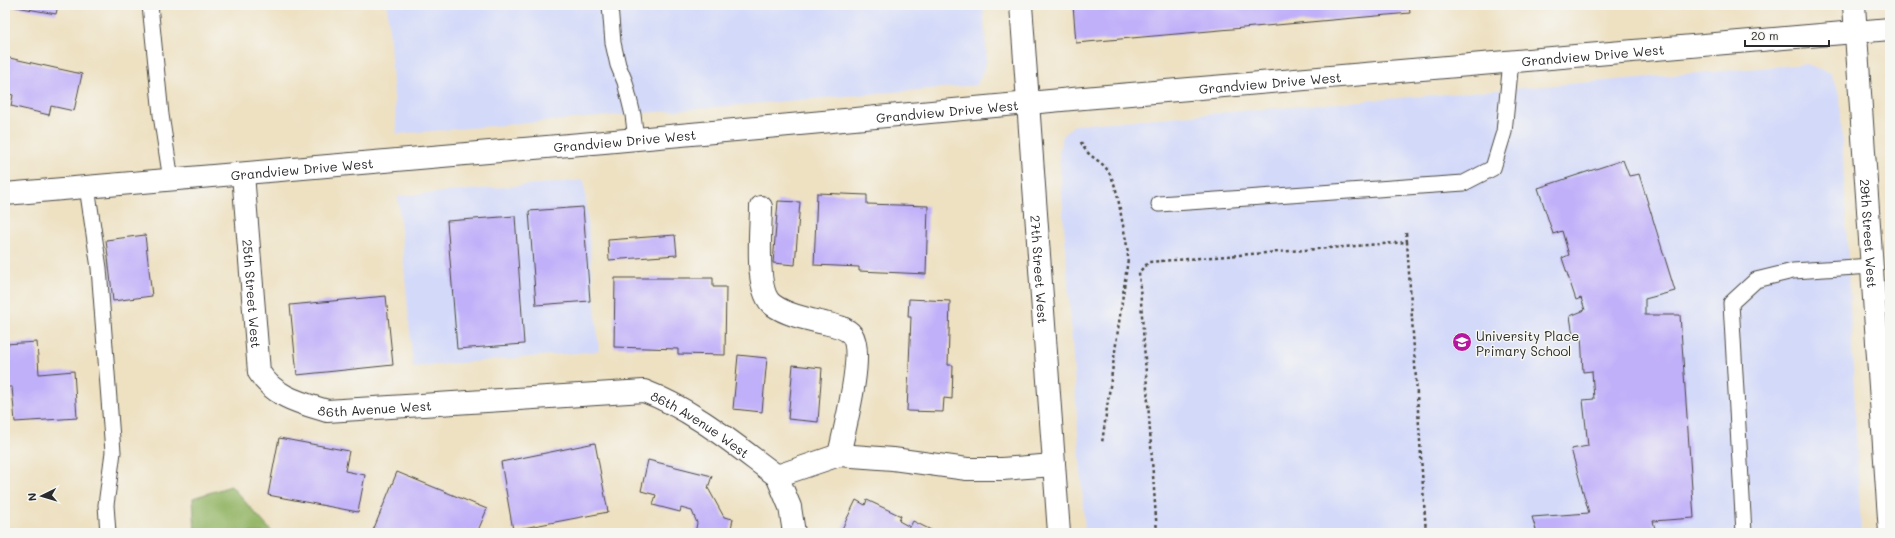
<svg xmlns="http://www.w3.org/2000/svg" width="1895" height="538" viewBox="0 0 1895 538" font-family="Mali,sans-serif">
<style>
.built{fill:#d3d9f9}
.forest{fill:#97b76b;stroke:#61714b}
.building{fill:#c0aff9}
.lines{fill:none;stroke-linecap:round;stroke-linejoin:round}
.service-casing{stroke:#484642;stroke-width:17}
.minor-casing{stroke:#484642;stroke-width:24}
.tertiary-casing{stroke:#484642;stroke-width:24}
.path{stroke:#484642;stroke-width:2.5;stroke-dasharray:3 3;stroke-linecap:butt}
.service{stroke:#fff;stroke-width:15}
.minor{stroke:#fff;stroke-width:22}
.tertiary{stroke:#fff;stroke-width:22}
.labels{text-anchor:middle;dominant-baseline:central;stroke-width:3;stroke-linejoin:round;paint-order:stroke}
.street-label{font-size:13px;fill:#2b2b2b;stroke:#f6f6f2}
.poi-label{font-size:13px;fill:#2b2b2b;stroke:#f6f6f2;text-anchor:start}
</style>
<rect width="100%" height="100%" fill="#f6f6f2"/>
<filter id="ink" filterUnits="userSpaceOnUse"><feTurbulence type="fractalNoise" baseFrequency=".025" numOctaves="2"/><feDisplacementMap in="SourceGraphic" scale="8" xChannelSelector="R" yChannelSelector="G"/><feConvolveMatrix kernelMatrix="1 2 1 2 8 2 1 2 1" color-interpolation-filters="sRGB"/></filter>
<filter id="wash" filterUnits="userSpaceOnUse"><feTurbulence type="fractalNoise" baseFrequency=".012" numOctaves="4" result="noise"/><feDisplacementMap in="SourceGraphic" scale="16" xChannelSelector="R" yChannelSelector="G"/><feGaussianBlur stdDeviation="0.9" result="paint"/><feColorMatrix in="noise" values="0 0 0 0 0 0 0 0 0 0 0 0 0 0 0 0 0 1.4 0 .05"/><feComposite in="paint" operator="in"/></filter>
<g filter="url(#wash)">
<rect width="100%" height="100%" fill="#eee1c2"/>
<g class="built">
<polygon points="387,5 983,5 987,60 977,85 397,134"/>
<polygon points="1807,64 1830,73 1840,94 1861,533 1085,533 1059,151 1063,135 1074,125"/>
<polygon points="584,180 599,351 413,367 398,196"/>
</g>
<polygon class="forest" points="231,486 273,533 195,533 193,498"/>
<g id="blocks">
<g class="building">
<polygon points="5,5 58,5 56,14"/>
<polygon points="1073,5 1409,5 1410,13 1076,43"/>
<polygon points="5,57 82,74 74,111 51,106 49,115 11,106 13,95 5,93"/>
<polygon points="1623,160 1629,176 1639,174 1675,291 1645,299 1645,315 1680,315 1694,518 1653,521 1656,533 1537,533 1532,517 1589,513 1571,449 1588,446 1583,400 1594,399 1592,371 1583,372 1581,334 1573,336 1570,316 1585,310 1581,298 1576,300 1562,258 1569,255 1562,231 1553,234 1538,188"/>
<polygon points="817,193 867,195 867,204 928,206 926,274 859,271 859,267 814,265"/>
<polygon points="778,201 800,202 795,265 773,263"/>
<polygon points="583,207 590,301 536,305 529,211"/>
<polygon points="515,216 524,344 457,349 447,221"/>
<polygon points="145,235 152,296 113,301 106,240"/>
<polygon points="675,235 677,255 609,260 608,240"/>
<polygon points="615,278 713,278 713,287 726,287 725,355 678,354 678,349 614,347"/>
<polygon points="386,296 393,365 297,375 290,305"/>
<polygon points="909,299 950,301 948,365 953,365 952,399 944,398 943,412 907,411 911,317 908,317"/>
<polygon points="37,342 39,374 74,371 77,418 15,422 12,387 5,387 5,344"/>
<polygon points="738,355 767,358 762,412 733,409"/>
<polygon points="793,365 822,368 818,422 788,419"/>
<polygon points="279,438 349,451 345,471 365,475 358,512 268,495"/>
<polygon points="595,443 608,512 513,530 501,462"/>
<polygon points="648,460 712,476 708,488 724,517 733,519 730,533 695,533 697,523 692,511 681,508 680,512 653,505 656,495 641,491"/>
<polygon points="397,472 487,509 477,533 372,533"/>
<polygon points="856,500 865,505 867,500 901,516 899,521 910,527 913,521 937,533 840,533"/>
</g>
</g>
</g>
<g filter="url(#ink)">
<use href="#blocks" fill-opacity="0" stroke="#484642" stroke-width="1"/>
<g class="lines">
<g class="service-casing">
<g id="service">
<polyline points="150,5 161,115 171,180"/>
<polyline points="610,5 613,43 618,65 625,82 633,115 636,139"/>
<polyline points="87,187 99,268 113,452 106,505 108,533"/>
<polyline points="1159,204 1464,183 1493,168 1504,132 1511,61"/>
<polyline points="1744,533 1731,303 1756,280 1793,271 1872,266"/>
</g>
</g>
<g class="minor-casing">
<g id="minor">
<path id="s1" d="M1854,5L1890,533"/>
<path id="s2" d="M243,174L259,372C274,397 301,403 327,411L644,391C694,410 735,445 777,476"/>
<path d="M761,207C761,229 754,292 773,305C787,315 807,319 824,323C833,325 846,327 852,335C865,353 844,431 839,455"/>
<polyline points="777,476 839,455 893,459 967,469 1002,469 1054,465"/>
<polyline points="777,476 790,507 794,533"/>
</g>
</g>
<g class="tertiary-casing">
<g id="tertiary">
<path id="s3" d="M1021,5L1059,533"/>
<path id="s4" d="M5,194L604,142L1072,99L1890,29"/>
</g>
</g>
<g class="path">
<path d="M1081,142C1088,159 1101,159 1108,171C1118,187 1119,207 1123,225C1125,237 1128,247 1128,259L1102,443"/>
<polyline points="1406,233 1407,242"/>
<polyline points="1157,533 1139,272 1149,262 1407,242 1426,533"/>
</g>
<use href="#service" class="service"/>
<use href="#minor" class="minor"/>
<use href="#tertiary" class="tertiary"/>
</g>
</g>
<defs>
<g id="school-disc" transform="scale(1)"><circle r="9.5" fill="#b5179e" stroke="#f6f6f2"/><path d="M0-5L7-2L0 1L-7-2ZM-4 1L0 2.5L4 1V4Q0 6-4 4Z" fill="#fff"/></g>
</defs>
<g fill-rule="evenodd">
<use href="#school-disc" x="1462" y="342"/>
</g>
<g class="labels">
<g class="street-label">
<text stroke="none"><textPath href="#s4" startOffset="1594">Grandview Drive West</textPath></text>
<text stroke="none"><textPath href="#s4" startOffset="1270">Grandview Drive West</textPath></text>
<text stroke="none"><textPath href="#s4" startOffset="946">Grandview Drive West</textPath></text>
<text stroke="none"><textPath href="#s4" startOffset="622">Grandview Drive West</textPath></text>
<text stroke="none"><textPath href="#s4" startOffset="298">Grandview Drive West</textPath></text>
<text stroke="none"><textPath href="#s1" startOffset="229">29th Street West</textPath></text>
<text stroke="none"><textPath href="#s3" startOffset="265">27th Street West</textPath></text>
<text stroke="none"><textPath href="#s2" startOffset="120">25th Street West</textPath></text>
<text stroke="none"><textPath href="#s2" startOffset="327">86th Avenue West</textPath></text>
<text stroke="none"><textPath href="#s2" startOffset="662">86th Avenue West</textPath></text>
</g>
<g class="poi-label">
<text x="1476" y="335">University Place<tspan x="1476" dy="15">Primary School</tspan></text>
</g>
</g>
<rect width="1895" height="538" fill="none" stroke="#f6f6f2" stroke-width="20"/>
<g transform="translate(42 496) rotate(265)" stroke="#f6f6f2" stroke-width="3" paint-order="stroke">
<path d="M0-3L7 15L0 10L-7 15Z" fill="#2b2b2b"/>
<text y="-6" font-size="11" font-weight="bold" text-anchor="middle" fill="#2b2b2b">N</text>
</g>
<path d="M1745 40v6h84v-6" fill="none" stroke="#2b2b2b" stroke-width="2"/>
<text x="1751" y="40" font-size="12" fill="#2b2b2b" stroke="#f6f6f2" stroke-width="3" paint-order="stroke">20 m</text>
</svg>
